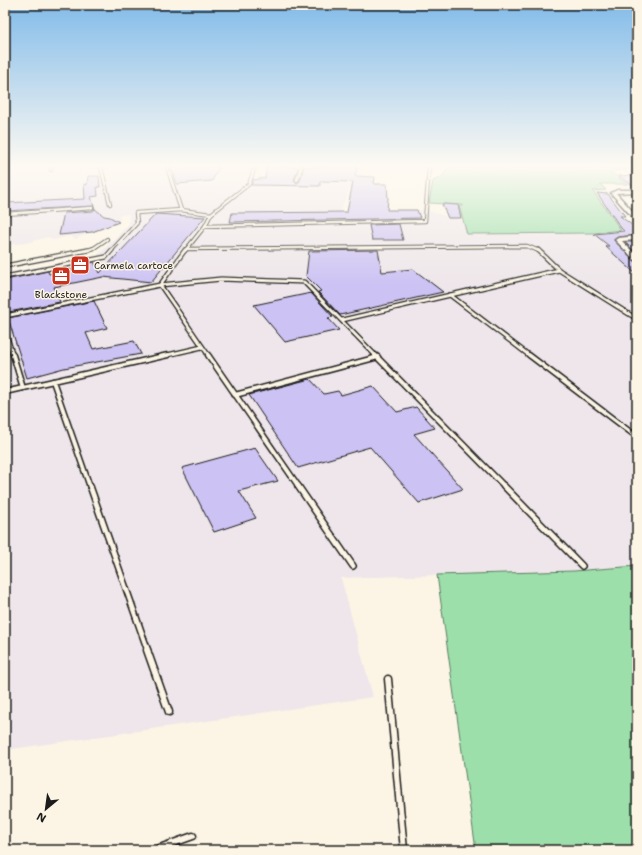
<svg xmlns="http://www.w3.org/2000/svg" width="642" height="855" viewBox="0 0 642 855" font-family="'Shantell Sans',sans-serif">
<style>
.built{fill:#eee6ea}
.green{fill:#9ddfaa;stroke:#5c7e63}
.building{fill:#ccc2f4;stroke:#1c1c1c}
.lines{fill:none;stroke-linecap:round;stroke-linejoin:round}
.service-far4-casing{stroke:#1c1c1c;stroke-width:4.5}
.service-far3-casing{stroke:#1c1c1c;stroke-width:5.5}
.service-far2-casing{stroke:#1c1c1c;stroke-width:7}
.service-far1-casing{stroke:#1c1c1c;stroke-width:8}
.service-casing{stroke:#1c1c1c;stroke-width:9}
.minor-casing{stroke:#1c1c1c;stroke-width:3}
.service-far4{stroke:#fcf5e5;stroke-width:2.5}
.service-far3{stroke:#fcf5e5;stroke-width:3}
.service-far2{stroke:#fcf5e5;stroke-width:4}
.service-far1{stroke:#fcf5e5;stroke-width:5}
.service{stroke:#fcf5e5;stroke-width:6}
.minor{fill:#fcf5e5;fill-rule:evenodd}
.labels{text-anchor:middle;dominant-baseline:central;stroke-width:3;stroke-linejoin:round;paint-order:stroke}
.far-poi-label{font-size:10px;fill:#1c1c1c;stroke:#fcf5e5;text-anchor:start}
</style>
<rect width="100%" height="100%" fill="#fcf5e5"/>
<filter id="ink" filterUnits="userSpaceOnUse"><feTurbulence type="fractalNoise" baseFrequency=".025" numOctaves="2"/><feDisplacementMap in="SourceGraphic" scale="8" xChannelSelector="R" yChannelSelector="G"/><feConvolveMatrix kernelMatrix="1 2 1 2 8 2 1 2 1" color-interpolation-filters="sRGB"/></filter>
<g filter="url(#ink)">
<polygon class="built" points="5,167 364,167 352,185 340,211 426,210 464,222 468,234 594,233 637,274 637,566 574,571 341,578 373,697 5,750 5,273 97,256 129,224 129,214 118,215 120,220 75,239 71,236 53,240 48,237 26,243 5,245"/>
<g class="green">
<polygon points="449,167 637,167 637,169 609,171 627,184 600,184 606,190 593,191 621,230 594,233 467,234 459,206 463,206 463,205 429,203 433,181 442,177"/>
<polygon points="637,566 637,850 476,850 437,575 574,571"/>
</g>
<g class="building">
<polygon points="171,167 219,167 212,181 177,184"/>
<polygon points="267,167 298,167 294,180 297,183 300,181 304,167 357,167 355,176 375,177 374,184 387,184 388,199 387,210 417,210 420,218 230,222 232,213 347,212 353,182 320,181 320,186 251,185 253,180 265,178"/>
<polygon points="637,175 637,188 618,176"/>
<polygon points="88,176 99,176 100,187 97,187 98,196 91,197 95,209 104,216 110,217 119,222 92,232 59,235 64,213 93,211 95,209 94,206 5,211 5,203 85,199 84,184 87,185"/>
<polygon points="597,193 608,194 625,216 620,216 637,229 637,235 618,237 614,240 637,262 637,275 605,246 609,246 594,234 624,231 621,228"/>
<polygon points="442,204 458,205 461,218 448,218"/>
<polygon points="156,214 205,217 151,282 103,277 54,287 60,302 9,312 5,299 5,280 48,271 49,274 79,268 78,266 94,262 100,273"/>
<polygon points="399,224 403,240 372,240 369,225"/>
<polygon points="625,242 637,242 637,254"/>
<polygon points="378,250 382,272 413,269 443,292 340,315 318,292 321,291 306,276 309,251"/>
<polygon points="311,293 333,317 328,318 339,330 285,342 254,305"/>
<polygon points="94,301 107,328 86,333 93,349 134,341 141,354 64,368 27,378 8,318"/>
<polygon points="310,379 324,394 338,391 341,395 373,386 397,412 416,407 435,428 414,434 463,489 419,503 370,447 298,468 249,395"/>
<polygon points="255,448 278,481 239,491 256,518 214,532 182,468"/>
</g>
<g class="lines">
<g class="service-far4-casing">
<g id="service-far4">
<polyline points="101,167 110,204"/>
<polyline points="167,167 181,210"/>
<polyline points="51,170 52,167"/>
<polyline points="297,180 301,167"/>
<polyline points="5,214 92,208"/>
<polyline points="205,226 425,221 429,167"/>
<polyline points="186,249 527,246 539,251"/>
<polyline points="85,251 94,248 107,239"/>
<polyline points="111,251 137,223 136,213 181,210 211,214"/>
<polyline points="185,251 205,226 211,214 249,184 255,167"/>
</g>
</g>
<g class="service-far3-casing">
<g id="service-far3">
<polyline points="185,250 160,285 209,356"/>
<polyline points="5,266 88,250"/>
<polyline points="559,270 637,319"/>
<polyline points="5,277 106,257 112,250"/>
<polyline points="450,295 530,356"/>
<polyline points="5,316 160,285 221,279 304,282 376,356"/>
<polyline points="342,320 559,270 538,250"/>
<polyline points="5,330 13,356"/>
<polyline points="163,356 202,347"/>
</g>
</g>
<g class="service-far2-casing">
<g id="service-far2">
<polyline points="13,355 23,388"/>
<polyline points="208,355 299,487"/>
<polyline points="375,355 505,487"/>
<polyline points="529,355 637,437"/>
<polyline points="53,381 90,487"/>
<polyline points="5,392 168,355"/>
<polyline points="235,395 378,357"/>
</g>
</g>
<g class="service-far1-casing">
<g id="service-far1">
<polyline points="90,486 148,651"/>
<polyline points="298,486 353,566"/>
<polyline points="504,486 582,566"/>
</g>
</g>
<g class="service-casing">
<g id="service">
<polyline points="147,650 169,712"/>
<polyline points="388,679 404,850"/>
<polyline points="154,850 193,836"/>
</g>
</g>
<g class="minor-casing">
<g id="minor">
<polygon points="617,190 637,190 637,192 616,193 637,216 637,221 635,220 611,193"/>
<polygon points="637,236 637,240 622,241 637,256 637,261 635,260 615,240 618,238"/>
</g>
</g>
<use href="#service-far4" class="service-far4"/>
<use href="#service-far3" class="service-far3"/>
<use href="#service-far2" class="service-far2"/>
<use href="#service-far1" class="service-far1"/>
<use href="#service" class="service"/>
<use href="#minor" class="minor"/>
</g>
</g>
<linearGradient id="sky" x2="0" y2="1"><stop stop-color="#82bbe9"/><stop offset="0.58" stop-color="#fefaf3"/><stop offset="1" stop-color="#fefaf3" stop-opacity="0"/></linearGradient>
<rect width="642" height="286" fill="url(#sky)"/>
<defs>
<g id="office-square" transform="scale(1)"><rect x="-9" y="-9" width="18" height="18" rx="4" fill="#c8321e" stroke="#fcf5e5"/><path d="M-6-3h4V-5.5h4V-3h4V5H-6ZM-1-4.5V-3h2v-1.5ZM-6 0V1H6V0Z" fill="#fff"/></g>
</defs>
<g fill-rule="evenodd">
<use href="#office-square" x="80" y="265"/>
<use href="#office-square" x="61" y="276"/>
</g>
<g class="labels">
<g class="far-poi-label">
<text x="94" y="265">Carmela cartoce</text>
<text x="61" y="294" text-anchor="middle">Blackstone</text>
</g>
</g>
<rect width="642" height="855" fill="none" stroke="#fcf5e5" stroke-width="20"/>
<rect x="10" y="10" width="622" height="835" fill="none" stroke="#1c1c1c" stroke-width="1.5" filter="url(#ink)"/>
<g transform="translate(46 809) rotate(209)" stroke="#fcf5e5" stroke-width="3" paint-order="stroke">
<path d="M0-3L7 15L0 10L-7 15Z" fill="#1c1c1c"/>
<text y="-6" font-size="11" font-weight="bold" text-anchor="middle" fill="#1c1c1c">N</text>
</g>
</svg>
